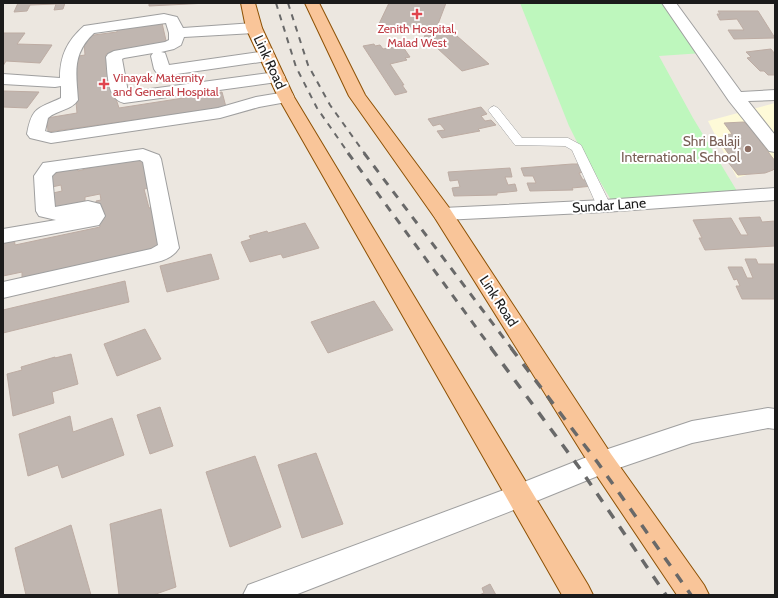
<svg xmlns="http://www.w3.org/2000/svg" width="778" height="598" viewBox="0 0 778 598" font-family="Cabin,sans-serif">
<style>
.education{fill:#fefad8}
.park{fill:#bef7bd}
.building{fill:#c0b6b0;stroke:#bdaca3}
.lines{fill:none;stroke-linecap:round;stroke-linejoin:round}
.service-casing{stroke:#9f9f9f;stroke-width:1}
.minor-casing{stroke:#9f9f9f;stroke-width:2}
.primary-casing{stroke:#8d5104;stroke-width:2}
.service{fill:#fff;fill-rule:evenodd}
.minor{fill:#fff;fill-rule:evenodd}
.primary{fill:#f9c599;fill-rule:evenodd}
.rail-far2{stroke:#696969;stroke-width:2;stroke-dasharray:6 6;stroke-linecap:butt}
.rail-far1{stroke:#696969;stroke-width:3;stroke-dasharray:8 8;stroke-linecap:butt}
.rail{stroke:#696969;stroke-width:3.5;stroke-dasharray:10 10;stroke-linecap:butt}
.health-dot{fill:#e0444e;stroke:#fff;stroke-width:1.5}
.education-dot{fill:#8d6e63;stroke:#fff;stroke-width:1.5}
.labels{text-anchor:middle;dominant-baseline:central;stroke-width:4;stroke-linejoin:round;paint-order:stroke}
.far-health-label{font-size:12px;fill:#be3a42;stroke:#fff}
.street-label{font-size:14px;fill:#1b1b1b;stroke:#fff}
.education-label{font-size:14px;fill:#785e54;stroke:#fff;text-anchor:end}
</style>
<rect width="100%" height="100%" fill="#ece7e0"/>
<polygon class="education" points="775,103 775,166 737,178 708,121"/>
<polygon class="park" points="520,3 669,3 703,53 659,56 693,118 740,196 614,205 580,148 569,126"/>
<g class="building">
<polygon points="18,3 65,3 63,9 54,10 56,4 30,5 27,11 14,12"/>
<polygon points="149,3 208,3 149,6"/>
<polygon points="389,3 446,3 435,32 378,26"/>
<polygon points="718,11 758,11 775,38 734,39 728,30 744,30 737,19 720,20 717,14 720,14"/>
<polygon points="162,23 167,45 106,54 109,77 119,108 222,92 226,107 48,132 47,118 77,113 72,57 85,55 84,42 86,42 86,36 117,32 117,29"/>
<polygon points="449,29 489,64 462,71 424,36"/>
<polygon points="3,33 25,33 17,44 52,45 40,63 6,61 3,66"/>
<polygon points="374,44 375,46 380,45 383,49 396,47 397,48 403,47 410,57 405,58 407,60 390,64 404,85 402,85 407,92 395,95 363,46"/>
<polygon points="771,49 775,54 775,75 768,75 764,71 760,71 747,58 751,57 746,52"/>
<polygon points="3,91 39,92 27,108 3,107"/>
<polygon points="481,107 487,114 481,116 485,121 491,120 496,125 478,129 480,131 442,138 437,131 445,130 440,124 433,126 428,119"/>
<polygon points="744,122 751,129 775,161 775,168 773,170 765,173 738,175 728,162 734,162 721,143 728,142 723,135 732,134 724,123"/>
<polygon points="143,158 150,188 144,189 149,208 155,207 164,247 22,278 22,272 3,276 3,238 14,236 15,245 100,227 96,201 101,200 100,194 85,197 85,201 54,208 53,193 62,191 61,185 52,187 51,174 78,168 78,171 93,167 92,165"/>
<polygon points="572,164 582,164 586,172 579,173 583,180 590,179 593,186 572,188 573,190 530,191 527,183 536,183 533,176 524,176 521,168"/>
<polygon points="510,168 512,177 505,177 508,185 515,184 517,191 497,193 497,195 454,196 452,188 460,187 458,180 450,181 448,172"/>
<polygon points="760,217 762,222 775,221 775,246 705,250 699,238 702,238 693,220 731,218 741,235 748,235 739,218"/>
<polygon points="305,223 319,248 283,258 281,254 250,262 241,242 251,239 249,236 267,231 268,233"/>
<polygon points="211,254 219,279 167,292 160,266"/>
<polygon points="745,259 756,259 758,264 775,264 775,299 742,299 736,286 740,286 737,279 734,280 728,267 742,267 747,278 753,278"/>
<polygon points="125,281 129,302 3,333 3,310"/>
<polygon points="374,301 393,330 328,353 311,322"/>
<polygon points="145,329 161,359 117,376 104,344"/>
<polygon points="71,354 78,384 52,392 54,403 13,416 7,374 22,370 21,367 55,357 55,358"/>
<polygon points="160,407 173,446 150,454 137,415"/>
<polygon points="70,416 73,432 112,418 124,455 62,478 58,465 28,476 19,434"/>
<polygon points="316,453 343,524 302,538 278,465"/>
<polygon points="255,456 281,527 230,547 206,472"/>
<polygon points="161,509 176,587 153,595 119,595 110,524"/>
<polygon points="71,525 91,595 26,595 15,548"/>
<polygon points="490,584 496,595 479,595 484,593 482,588"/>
</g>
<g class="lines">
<g class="service-casing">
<polygon id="service" points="494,106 498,108 522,138 568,138 581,145 611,206 609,209 604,210 599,209 597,206 572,150 565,146 515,145 488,110 490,108"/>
</g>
<g class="minor-casing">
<g id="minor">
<polygon points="662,3 676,3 741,92 775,90 775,100 748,101 775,135 775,152 769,151 729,101"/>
<path d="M164,14L177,17L183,28L254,23L259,25L262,28L259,31L254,33L184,37L181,45L174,49L161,52L165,53L169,65L267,51L273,53L275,56L273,59L267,61L170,75L156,72L154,69L151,56L153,53L124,58L122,59L128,92L277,72L283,74L285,77L283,80L277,82L124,103C106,99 108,72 106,57L108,54L114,51L165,42L169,40V33L166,23L94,33C72,54 76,72 78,100C72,110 57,110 48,118L45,131L51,133L218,108L256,97L286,92L292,93L294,97L292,101L259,107L220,118L51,143L30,138L27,134C32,106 38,109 61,98V86L55,87L3,84V74L60,78C60,56 67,41 84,26Z"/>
<path d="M143,149L159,155L161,159L179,248C174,256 166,260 157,262L3,298V282L151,249L158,245L143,162L140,160L56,172L52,176L55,207L88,201L100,204L105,216L99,225L3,243V229L56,220L39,216L36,211L34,176L43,163Z"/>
<polygon points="775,188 775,200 604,212 443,220 436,219 433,214 436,209 443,208 604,200"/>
<polygon points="768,408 775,409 775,429 768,428 692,443 610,471 529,504 295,595 243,595 248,585 509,488 602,451 692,421"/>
</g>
</g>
<g class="primary-casing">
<g id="primary">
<polygon points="241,3 255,3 262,28 294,97 588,585 593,595 562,595 278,97 246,28"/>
<polygon points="305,3 319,3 365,95 450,209 611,454 704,585 709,595 677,595 593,470 435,218 349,96"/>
</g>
</g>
<use href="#service" class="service"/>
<use href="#minor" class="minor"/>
<use href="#primary" class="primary"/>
<g class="rail-far2">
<polyline points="276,3 296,67 317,108 349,154"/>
<polyline points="288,3 308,65 330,105 365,154"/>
</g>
<g class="rail-far1">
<polyline points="348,153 492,349"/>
<polyline points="364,153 512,349"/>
</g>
<g class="rail">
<polyline points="491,348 581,470 666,595"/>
<polyline points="511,348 598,463 691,595"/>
</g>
</g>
<g class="health-dot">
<path d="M415 8h4v4h4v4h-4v4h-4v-4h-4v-4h4z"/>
<path d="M102 78h4v4h4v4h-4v4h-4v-4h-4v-4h4z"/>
</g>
<circle class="education-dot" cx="748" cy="149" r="4"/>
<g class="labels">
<g class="far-health-label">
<text x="417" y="28">Zenith Hospital,<tspan x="417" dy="14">Malad West</tspan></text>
<text x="113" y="77" text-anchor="start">Vinayak Maternity<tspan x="113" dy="14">and General Hospital</tspan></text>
</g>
<g class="street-label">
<text transform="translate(270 62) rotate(65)">Link Road</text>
<text transform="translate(609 205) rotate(-4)">Sundar Lane</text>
<text transform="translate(499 301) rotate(57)">Link Road</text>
</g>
<g class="education-label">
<text x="740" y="141">Shri Balaji<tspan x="740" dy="16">International School</tspan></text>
</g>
</g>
<rect width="778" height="598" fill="none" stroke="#1b1b1b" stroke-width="8"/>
</svg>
